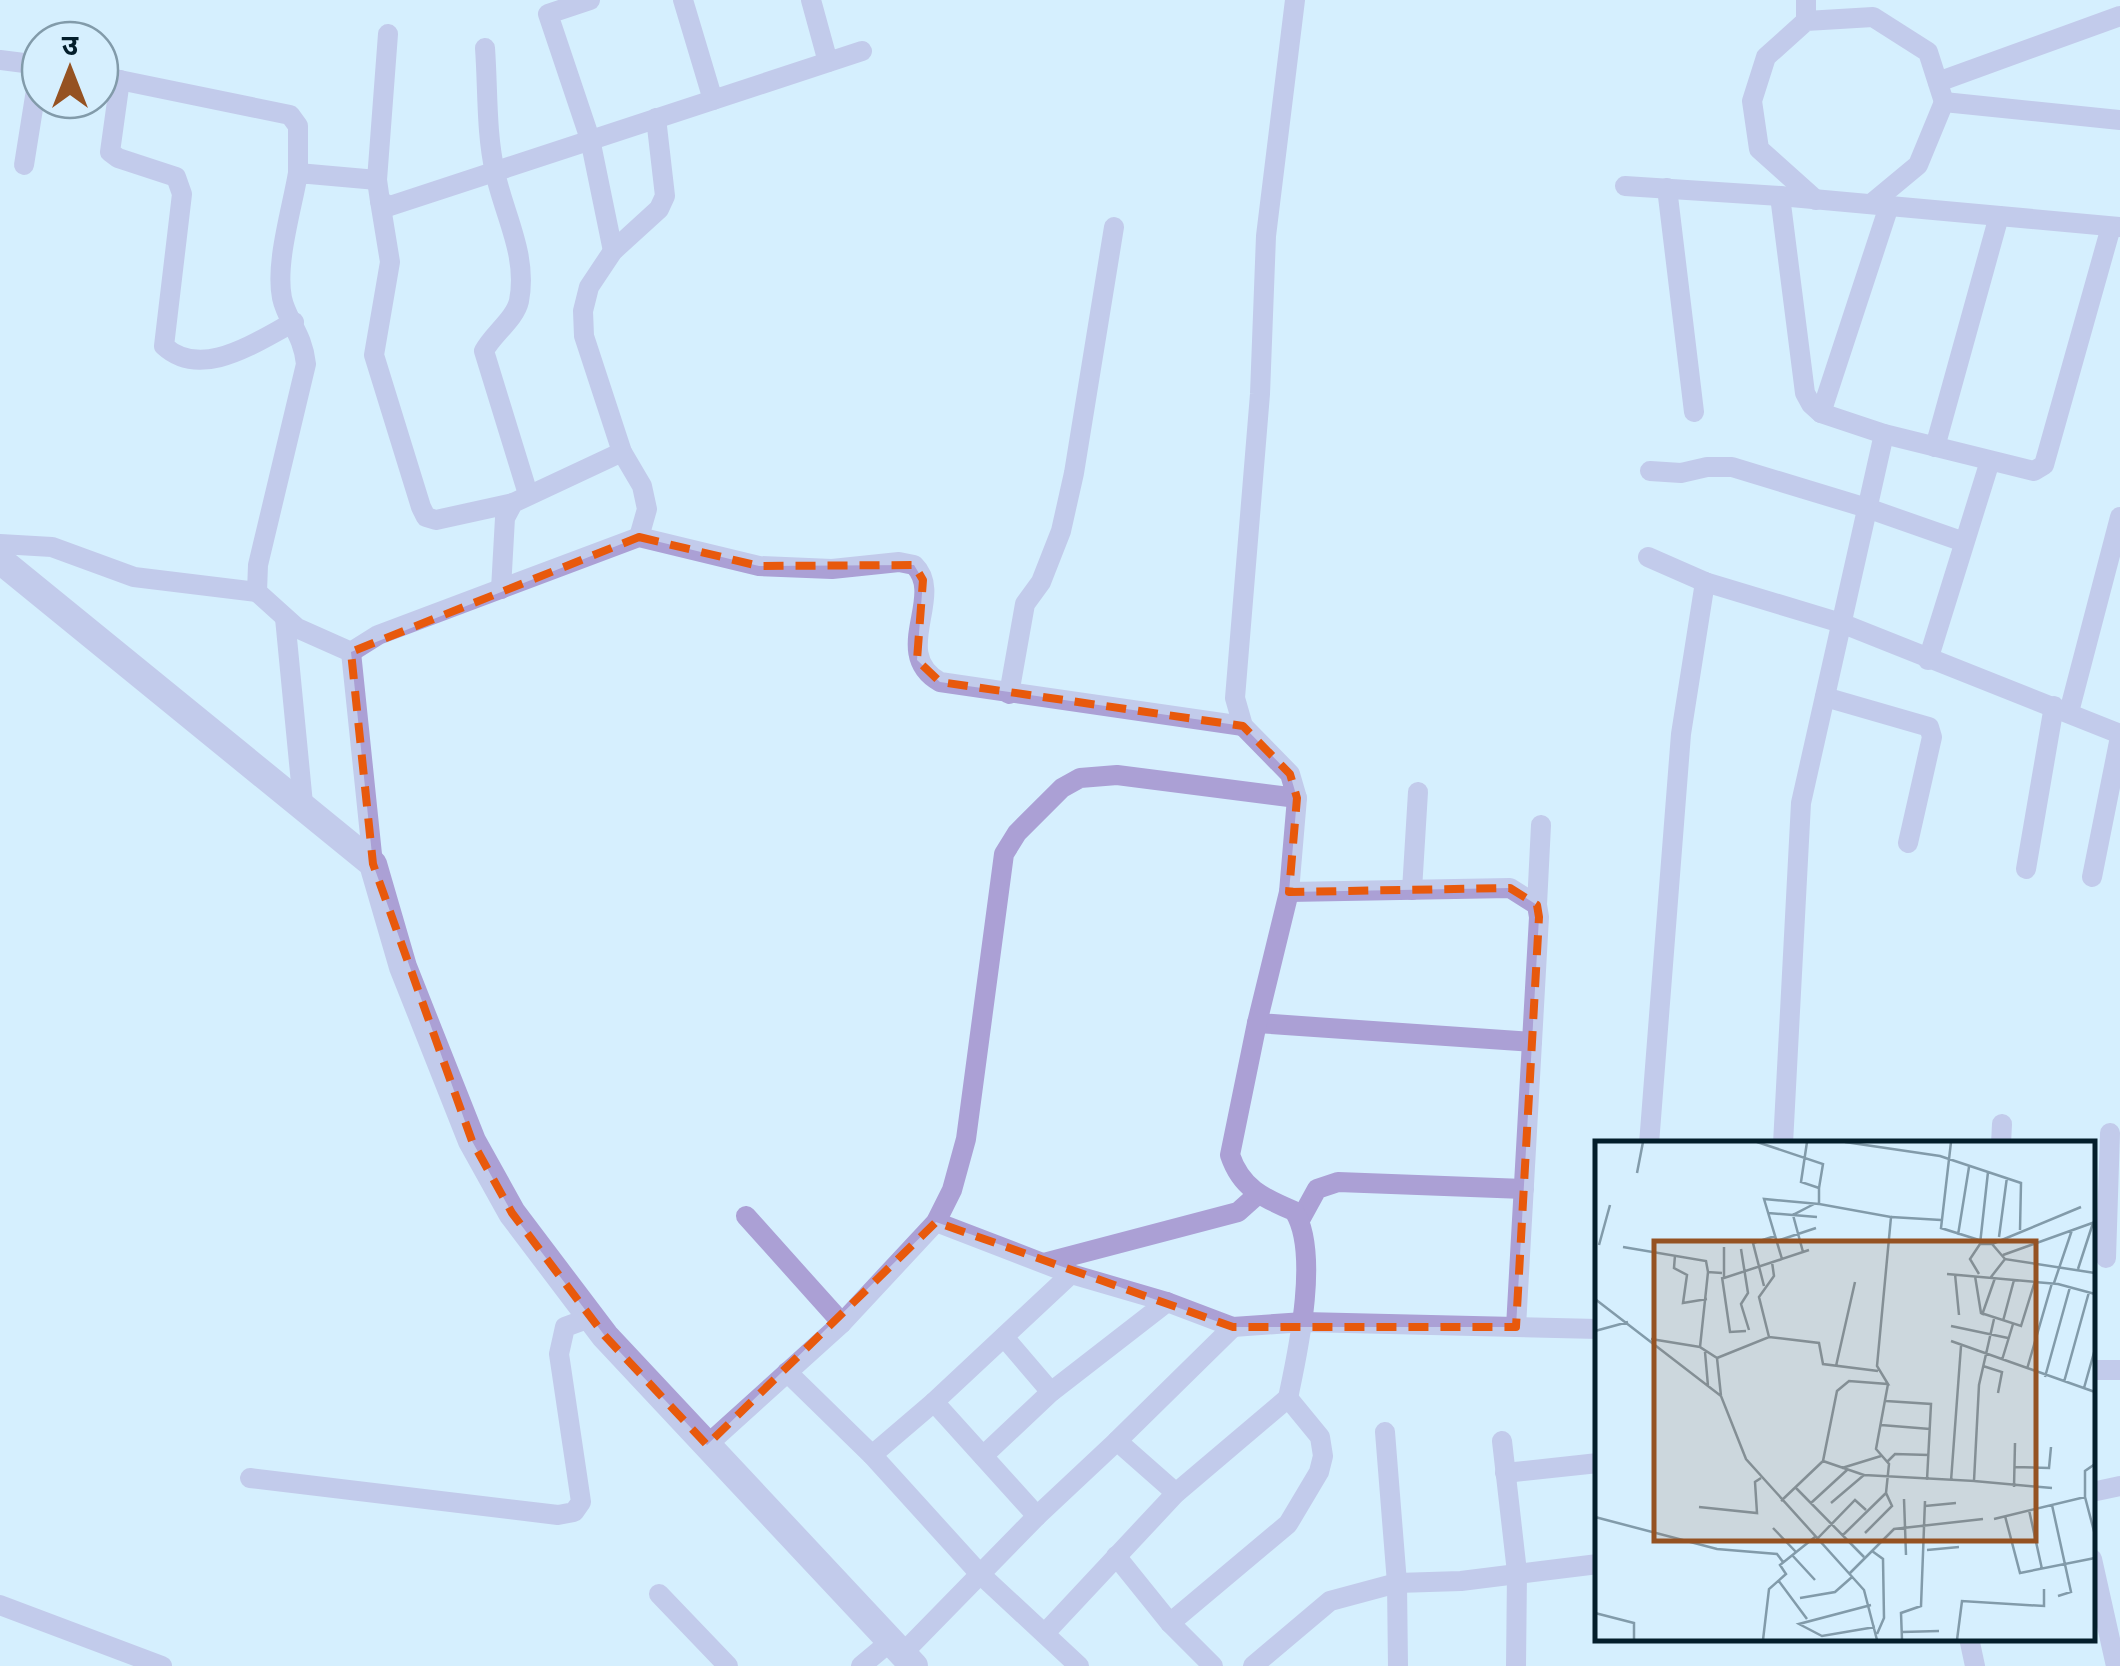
<svg xmlns="http://www.w3.org/2000/svg" width="2120" height="1666" viewBox="0 0 2120 1666" font-family="Helvetica,'Noto Sans Devanagari',sans-serif">
<style>
.lines{fill:none;stroke-linecap:round;stroke-linejoin:round}
.minor{stroke:#aba0d5;stroke-width:20}
.tertiary{stroke:#aba0d5;stroke-width:28}
.marked{fill:none;stroke:#e8590c;stroke-width:8;stroke-dasharray:20 12;stroke-linejoin:round}
.inset-road{fill:none;stroke:#829baa;stroke-width:2.5}
.view{fill:#955222;fill-opacity:0.15;stroke:#955222;stroke-width:5}
.inset-edge{fill:none;stroke:#031e2b;stroke-width:5}
</style>
<rect width="100%" height="100%" fill="#d6effe"/>
<g class="lines">
<g class="minor">
<polyline points="590,0 548,14 590,139 613,251"/>
<polyline points="683,0 713,100 862,51"/>
<polyline points="811,0 828,62"/>
<polyline points="1806,0 1806,21"/>
<polyline points="388,34 377,180 380,201 390,206 713,100"/>
<path d="M485,48C488,89 486,133 495,172C504,215 528,255 519,301C515,319 493,334 484,351L528,494"/>
<polyline points="0,60 40,65"/>
<polyline points="100,76 290,115 298,126 298,173"/>
<path d="M120,80L110,152L118,158L176,177L182,194L164,346C202,381 257,341 294,322"/>
<polyline points="1938,82 2120,16"/>
<polyline points="24,165 40,65"/>
<polyline points="1625,186 1780,196 2120,227"/>
<polyline points="1667,188 1694,412"/>
<polyline points="1780,196 1805,393 1811,404 1821,413 1884,434 2034,471 2044,465 2111,227"/>
<polyline points="1816,200 1759,149 1752,101 1766,57 1806,21 1873,17 1928,52 1944,102"/>
<polyline points="380,201 390,262 374,355 421,507 426,517 436,520 513,503"/>
<polyline points="1871,204 1918,165 1944,102 2120,120"/>
<polyline points="1821,413 1889,206"/>
<polyline points="1935,447 1999,216"/>
<polyline points="1650,471 1681,473 1707,467 1732,467 1867,508 1964,542"/>
<polyline points="639,537 647,509 642,486 622,452 584,336 583,311 589,287 613,251 659,209 665,196 656,118"/>
<polyline points="0,544 52,547 134,577 257,592"/>
<polyline points="1648,557 1705,582 1841,623 2120,734"/>
<polyline points="501,589 505,518 513,503 622,452"/>
<polyline points="285,618 303,804"/>
<path d="M351,652L378,635L639,537L759,566L832,569L899,562L914,565C946,596 889,653 940,682L1243,726"/>
<polyline points="1928,660 1990,461"/>
<polyline points="1009,694 1025,604 1041,582 1061,531 1074,473 1114,227"/>
<polyline points="1825,697 1929,727 1932,737 1908,843"/>
<polyline points="2069,712 2120,517"/>
<path d="M373,864L351,652L297,628L257,592L258,565L306,364C303,334 287,321 282,298C275,263 292,209 298,173L377,180"/>
<polyline points="2026,869 2054,706"/>
<polyline points="2092,877 2120,737"/>
<polyline points="1412,890 1418,792"/>
<polyline points="1289,892 1510,888 1537,905 1539,917 1516,1327"/>
<polyline points="1537,905 1541,825"/>
<polyline points="1257,1023 1532,1042"/>
<polyline points="1649,1144 1681,734 1705,582"/>
<polyline points="1783,1144 1801,803 1884,434"/>
<polyline points="2001,1144 2002,1124"/>
<polyline points="746,1216 842,1323"/>
<polyline points="1300,1220 1317,1189 1338,1182 1524,1189"/>
<polyline points="936,1222 1071,1274 1167,1302 1051,1392 983,1456"/>
<polyline points="2106,1258 2110,1133"/>
<polyline points="1044,1263 1238,1212 1257,1195"/>
<polyline points="1167,1302 1233,1327 1304,1322 1598,1329"/>
<polyline points="1004,1337 1051,1392"/>
<polyline points="2092,1370 2120,1370"/>
<polyline points="787,1372 872,1455 980,1574 1079,1666"/>
<path d="M1288,1398C1298,1351 1320,1252 1294,1211C1263,1198 1241,1188 1230,1155L1257,1023L1289,892L1297,798"/>
<polyline points="934,1402 1037,1516"/>
<polyline points="1385,1432 1397,1583 1398,1666"/>
<polyline points="1117,1441 1233,1327"/>
<polyline points="1502,1441 1517,1572 1516,1666"/>
<polyline points="707,1445 842,1323 936,1222 952,1190 966,1139 1004,854 1017,833 1062,788 1080,778 1117,775 1297,798 1290,774 1243,726 1235,698 1260,394 1266,236 1295,0"/>
<polyline points="872,1455 934,1402 1071,1274"/>
<polyline points="1505,1473 1598,1463"/>
<polyline points="250,1478 558,1515 574,1512 581,1502 559,1354 565,1327 592,1317"/>
<polyline points="2092,1492 2120,1486"/>
<polyline points="1116,1556 1170,1623 1213,1666"/>
<polyline points="2092,1559 2116,1666"/>
<polyline points="659,1594 728,1666"/>
<polyline points="0,1605 162,1666"/>
<polyline points="1046,1632 1176,1493 1288,1398 1320,1437 1323,1456 1319,1472 1288,1524 1170,1623"/>
<polyline points="1969,1638 1975,1666"/>
<polyline points="903,1653 1037,1516 1117,1441 1176,1493"/>
<polyline points="861,1666 891,1641"/>
<polyline points="1253,1666 1330,1601 1397,1583 1461,1581 1598,1564"/>
</g>
<polyline class="tertiary" points="0,560 373,864 403,967 472,1141 512,1213 605,1336 914,1666"/>
</g>
<path d="M0 0H2120V1666H0ZM639,537L759,566L914,565L923,580L917,660L940,682L1243,726L1290,774L1297,798L1289,892L1510,888L1537,905L1539,917L1516,1327H1233L936,1222L707,1445L605,1336L512,1213L472,1141L373,864L351,652Z" fill="#d6effe" fill-opacity=".55" fill-rule="evenodd"/>
<path class="marked" d="M639,537L759,566L914,565L923,580L917,660L940,682L1243,726L1290,774L1297,798L1289,892L1510,888L1537,905L1539,917L1516,1327H1233L936,1222L707,1445L605,1336L512,1213L472,1141L373,864L351,652Z"/>
<g transform="translate(1595 1141)">
<rect width="500" height="500" fill="#d6effe"/>
<path class="inset-road" d="M162,1L228,23L224,47M250,1L345,15L426,42L425,89M356,1L346,87L384,99M42,32L48,1M173,72L222,76M296,76L346,79M363,94L374,26M404,96L412,36M182,100L221,87M385,103L393,31M397,103L486,66M4,104L15,64M28,106L111,120L113,131M129,106V137L187,118M146,108L153,152L146,163L154,189M214,109L187,118L169,58L224,63M208,111L198,74L219,63M80,114L79,127L92,134L88,162L112,158M408,114L500,81M483,128L498,82M352,133L463,143L500,153M360,133L364,174M384,133L375,118L385,103H397L410,118M380,135L386,172L426,185L440,140M127,136L135,191L151,190M396,136L410,118L500,132M459,142L477,89M169,145L158,102L180,95M0,158L126,255L151,318L269,449L282,499M387,174L400,137M408,180L419,139M356,185L413,197M0,190L33,181M174,196L164,156L179,135L177,121M56,198L105,206M356,200L500,251M110,211L113,245M122,217L174,196L224,202L228,223L283,230M407,219L418,183M241,225L260,141M388,225L407,231L403,252M432,228L457,142M450,236L475,146M469,241L494,151M489,247L500,208M126,255L122,217L105,206L113,131L127,132M291,260L336,263L332,339M286,284L335,288M228,320L269,334L236,362M293,320L300,313L334,314M419,326L454,327L456,306M247,327L286,315M269,334L379,340L384,244L399,178M356,340L366,205M379,340L457,347M419,346L420,302M201,347L269,416M291,352L294,323L281,308L293,243M490,356V330L500,323M309,358L311,414M186,360L228,320L242,250L254,240L293,243L282,225L296,76L224,63V47L206,41L212,1M216,362L252,329M457,364L476,451L463,455M330,365L361,362M104,366L162,372L160,341L166,337M434,369L447,428M410,375L425,432L500,417M0,376L122,408L182,413L188,421M399,378L490,356L500,394M178,387L201,411M248,394L291,352L297,365L270,392M222,398L260,359L271,369M332,409L364,406M277,410L288,418L289,477L282,493M197,414L220,439M254,433L299,388L388,378M183,439L212,478M205,457L240,451L257,436M276,464L204,483L227,495L280,486M0,472L39,482V499M307,491L344,490M168,499L174,448L191,433L185,424L220,396M307,499L306,472L326,465L330,360M362,499L367,460L449,465V448"/>
<path class="view" d="M59,100H441V400H59Z"/>
<rect width="500" height="500" class="inset-edge"/>
</g>
<g transform="translate(70 70)"><circle r="48" fill="#d6effe" stroke="#829baa" stroke-width="2.5"/>
<path d="M0-8L18 38L0 25L-18 38Z" fill="#955222"/>
<text y="-15" font-size="28" font-weight="bold" text-anchor="middle" fill="#031e2b">उ</text>
</g>
</svg>
